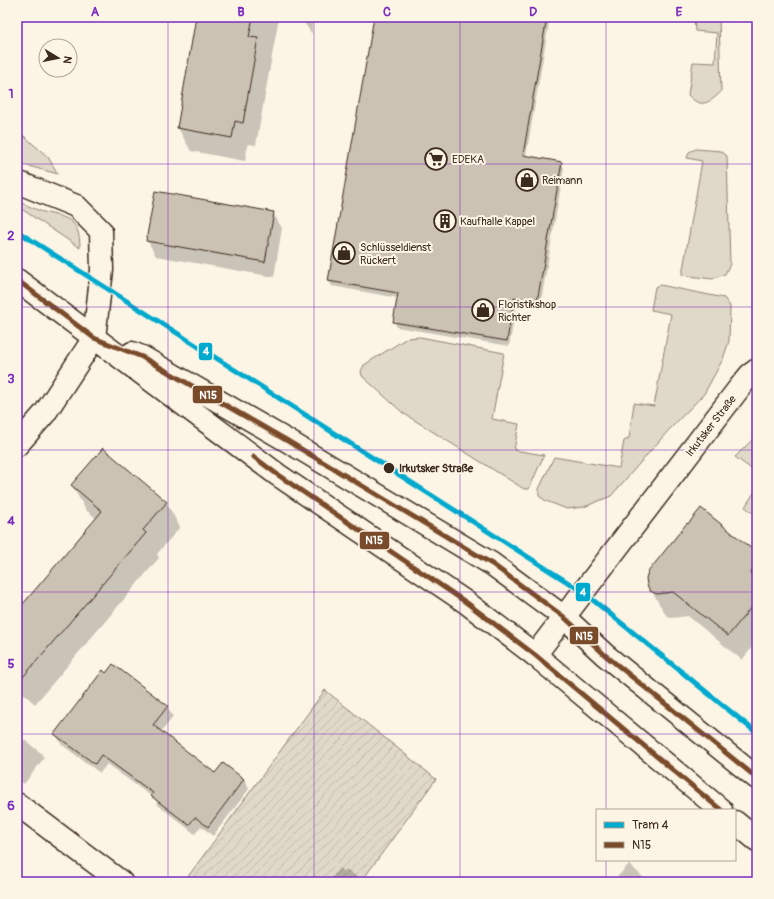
<svg xmlns="http://www.w3.org/2000/svg" width="774" height="899" viewBox="0 0 774 899" font-family="Pangolin,sans-serif">
<style>
.green{fill:#e0d8c8;stroke:#8e8173}
.garden{fill:url(#garden-furrows);stroke:#8e8173}
.shadow{fill:#0003}
.building{fill:#ccc2b3;stroke:#3b2a1e}
.lines{fill:none;stroke-linecap:round;stroke-linejoin:round}
.street-casing{stroke:#3b2a1e;stroke-width:25}
.secondary-casing{stroke:#3b2a1e;stroke-width:25}
.street{stroke:#fcf5e5;stroke-width:22}
.secondary{stroke:#fcf5e5;stroke-width:22}
.bus-1-casing{stroke:#fcf5e5;stroke-width:8}
.bus-1{stroke:#7a4b2a;stroke-width:5}
.tram-1-casing{stroke:#fcf5e5;stroke-width:8}
.tram-1{stroke:#00a9ce;stroke-width:5}
.grid{fill:none;stroke:#7b2cbf;stroke-width:1;stroke-opacity:0.55}
.stop-dot{fill:#3b2a1e;stroke:#fcf5e5;stroke-width:1.5}
.labels{text-anchor:middle;dominant-baseline:central;stroke-width:4;stroke-linejoin:round;paint-order:stroke}
.poi-label{font-size:11px;fill:#3b2a1e;stroke:#fcf5e5;text-anchor:start}
.street-label{font-size:11px;fill:#3b2a1e;stroke:#fcf5e5}
.stop-label{font-size:11px;font-weight:bold;fill:#3b2a1e;stroke:#fcf5e5;text-anchor:start}
.line-badge{stroke:#fcf5e5;stroke-width:1.5}
.badge-label{font-size:11px;text-anchor:middle;font-weight:bold;fill:#fff}
.neatline{fill:none;stroke:#7b2cbf;stroke-width:1.5}
.grid-label{font-size:13px;text-anchor:middle;font-weight:bold;fill:#7b2cbf}
</style>
<defs>
<pattern id="garden-furrows" width="10" height="10" patternUnits="userSpaceOnUse"><rect width="10" height="10" fill="#e0d8c8"/><path d="M-1 1l2-2M0 10L10 0M9 11l2-2" fill="none" stroke="#c1baab"/></pattern>
</defs>
<rect width="100%" height="100%" fill="#fcf5e5"/>
<filter id="ink" filterUnits="userSpaceOnUse"><feTurbulence type="fractalNoise" baseFrequency=".025" numOctaves="2"/><feDisplacementMap in="SourceGraphic" scale="8" xChannelSelector="R" yChannelSelector="G"/><feConvolveMatrix kernelMatrix="1 2 1 2 8 2 1 2 1" color-interpolation-filters="sRGB"/></filter>
<g filter="url(#ink)">
<g class="green">
<path d="M694,17H719L721,92C709,103 701,109 688,95L693,62L715,63L717,33L695,31Z"/>
<polygon points="17,130 48,157 58,174 17,163"/>
<polygon points="696,149 721,151 727,156 730,264 725,274 712,279 682,275 702,161 687,158 689,152"/>
<path d="M17,201C25,204 32,208 40,211C65,218 80,216 80,248L17,206Z"/>
<polygon points="660,285 724,298 730,306 729,341 723,359 704,394 668,431 611,496 584,507 567,509 546,501 539,496 539,489 554,457 619,468 624,441 629,438 634,403 654,406 671,314 651,310 655,287"/>
<polygon points="420,337 504,353 492,419 519,424 514,450 544,455 529,489 524,489 403,413 362,376 361,371 364,365 407,338"/>
<polygon points="757,435 757,473 735,457"/>
<polygon points="757,488 757,516 745,507"/>
</g>
<polygon class="garden" points="325,690 436,779 361,882 184,882"/>
<g class="shadow">
<polygon points="197,17 279,17 256,145 248,144 245,161 191,151 178,128"/>
<polygon points="300,17 312,17 312,34"/>
<polygon points="375,17 550,17 526,156 561,163 564,168 540,307 517,303 509,346 397,327 394,321 398,298 332,286 329,281"/>
<polygon points="273,213 282,228 274,277 156,256 147,240"/>
<polygon points="72,486 166,502 180,527 157,554 159,558 35,704 17,688 17,612 97,519 86,510"/>
<polygon points="757,554 757,641 742,660 688,616 672,618 666,615 648,585"/>
<polygon points="167,707 173,717 161,732 215,774 244,779 249,789 213,836 201,826 195,834 158,805 155,799 107,764 100,773 61,744 56,734"/>
<polygon points="17,734 41,753 44,758 24,784 17,779"/>
<polygon points="629,864 648,882 613,882"/>
<polygon points="339,868 344,872 346,869 364,882 329,882"/>
</g>
<g class="building">
<polygon points="196,17 253,17 249,37 258,38 243,123 235,121 232,138 177,128"/>
<polygon points="374,17 547,17 523,155 562,162 537,302 514,298 507,341 393,322 398,293 328,281"/>
<polygon points="155,191 274,212 265,262 146,241"/>
<polygon points="103,448 167,502 143,530 146,533 17,684 17,611 102,511 71,485"/>
<polygon points="701,508 757,553 757,557 751,574 757,579 757,600 728,636 673,592 657,594 650,591 647,585 646,578 648,572 687,523 688,524"/>
<polygon points="113,664 168,706 153,725 215,773 223,763 244,779 208,827 195,817 189,825 151,796 153,793 101,755 95,764 54,734 103,670 106,673"/>
</g>
<g class="lines">
<g class="street-casing">
<g id="street">
<polyline points="17,182 76,206 101,231 102,270 94,338 45,413 17,445"/>
<polyline points="17,804 121,882"/>
</g>
</g>
<g class="secondary-casing">
<g id="secondary">
<polyline points="17,280 278,475 467,603 535,655 721,810"/>
<polyline points="132,353 142,357 286,440 492,564 564,617 605,655 757,778"/>
<polyline points="535,655 740,387 750,375 757,370"/>
<polyline points="735,822 757,840"/>
</g>
</g>
<use href="#street" class="street"/>
<use href="#secondary" class="secondary"/>
<g class="bus-1-casing">
<g id="bus-1">
<polyline points="17,280 94,338 142,357 286,440 492,564 564,617 605,655 757,778"/>
<polyline points="254,457 278,475 467,603 535,655 721,810"/>
</g>
</g>
<use href="#bus-1" class="bus-1"/>
<g class="tram-1-casing">
<polyline id="tram-1" points="17,231 583,592 757,733"/>
</g>
<use href="#tram-1" class="tram-1"/>
</g>
</g>
<path class="grid" d="M168,17V882M314,17V882M460,17V882M606,17V810M17,164H757M17,307H757M17,450H757M17,592H757M17,734H757M606,860V882"/>
<defs>
<g id="supermarket-ring" transform="scale(1.15)"><circle r="9.5" fill="#fcf5e5" stroke="#3b2a1e" stroke-width="1.5"/><path d="M-6-5.5h2.5l.6 2H6L4.5 2H-2.5L-4.4-4H-6ZM-1.5 3.2a1.3 1.3 0 1 0 .1 0ZM3 3.2a1.3 1.3 0 1 0 .1 0Z" fill="#3b2a1e"/></g>
<g id="shop-ring" transform="scale(1.15)"><circle r="9.5" fill="#fcf5e5" stroke="#3b2a1e" stroke-width="1.5"/><path d="M-5-2.5h2.3a2.7 3.5 0 0 1 5.4 0H5L5.5 6h-11ZM-1.5-2.5h3a1.5 2.3 0 0 0-3 0Z" fill="#3b2a1e"/></g>
<g id="building-ring" transform="scale(1.15)"><circle r="9.5" fill="#fcf5e5" stroke="#3b2a1e" stroke-width="1.5"/><path d="M-4-6H4V6H1V3H-1V6H-4ZM-2.5-4.3h1.7v1.8h-1.7ZM.8-4.3h1.7v1.8H.8ZM-2.5-1h1.7V.8h-1.7ZM.8-1h1.7V.8H.8Z" fill="#3b2a1e"/></g>
</defs>
<g fill-rule="evenodd">
<use href="#supermarket-ring" x="436" y="159"/>
<use href="#shop-ring" x="527" y="180"/>
<use href="#building-ring" x="445" y="221"/>
<use href="#shop-ring" x="344" y="253"/>
<use href="#shop-ring" x="483" y="310"/>
</g>
<circle class="stop-dot" cx="389" cy="468" r="6"/>
<g class="labels">
<g class="poi-label">
<text x="452" y="159">EDEKA</text>
<text x="542" y="180">Reimann</text>
<text x="460" y="221">Kaufhalle Kappel</text>
<text x="360" y="247">Schlüsseldienst<tspan x="360" dy="13">Rückert</tspan></text>
<text x="498" y="304">Floristikshop<tspan x="498" dy="13">Richter</tspan></text>
</g>
<g class="street-label">
<text transform="translate(711 426) rotate(-52)">Irkutsker Straße</text>
</g>
<g class="stop-label">
<text x="399" y="468">Irkutsker Straße</text>
</g>
</g>
<g class="line-badge">
<rect x="198" y="342" width="15" height="19" rx="4" fill="#00a9ce"/>
<rect x="192" y="385" width="31" height="19" rx="4" fill="#7a4b2a"/>
<rect x="359" y="531" width="31" height="19" rx="4" fill="#7a4b2a"/>
<rect x="575" y="582" width="16" height="20" rx="4" fill="#00a9ce"/>
<rect x="569" y="626" width="30" height="19" rx="4" fill="#7a4b2a"/>
</g>
<g class="badge-label">
<text x="206" y="355">4</text>
<text x="208" y="399">N15</text>
<text x="374" y="544">N15</text>
<text x="583" y="596">4</text>
<text x="584" y="640">N15</text>
</g>
<rect width="774" height="899" fill="none" stroke="#fcf5e5" stroke-width="44"/>
<rect x="596" y="809" width="140" height="52" fill="#fcf5e5" stroke="#afa495"/>
<rect x="604" y="822" width="20" height="6" fill="#00a9ce" stroke="#afa495"/>
<text x="632" y="829" font-size="12" fill="#3b2a1e">Tram 4</text>
<rect x="604" y="842" width="20" height="6" fill="#7a4b2a" stroke="#afa495"/>
<text x="632" y="849" font-size="12" fill="#3b2a1e">N15</text>
<g transform="translate(58 58) rotate(100)"><circle r="19" fill="#fcf5e5" stroke="#afa495"/>
<path d="M0-3L7 15L0 10L-7 15Z" fill="#3b2a1e"/>
<text y="-6" font-size="11" font-weight="bold" text-anchor="middle" fill="#3b2a1e">N</text>
</g>
<rect x="22" y="22" width="730" height="855" class="neatline"/>
<g class="grid-label">
<text x="95" y="16">A</text>
<text x="241" y="16">B</text>
<text x="387" y="16">C</text>
<text x="533" y="16">D</text>
<text x="679" y="16">E</text>
<text x="11" y="98">1</text>
<text x="11" y="240">2</text>
<text x="11" y="383">3</text>
<text x="11" y="525">4</text>
<text x="11" y="668">5</text>
<text x="11" y="810">6</text>
</g>
</svg>
